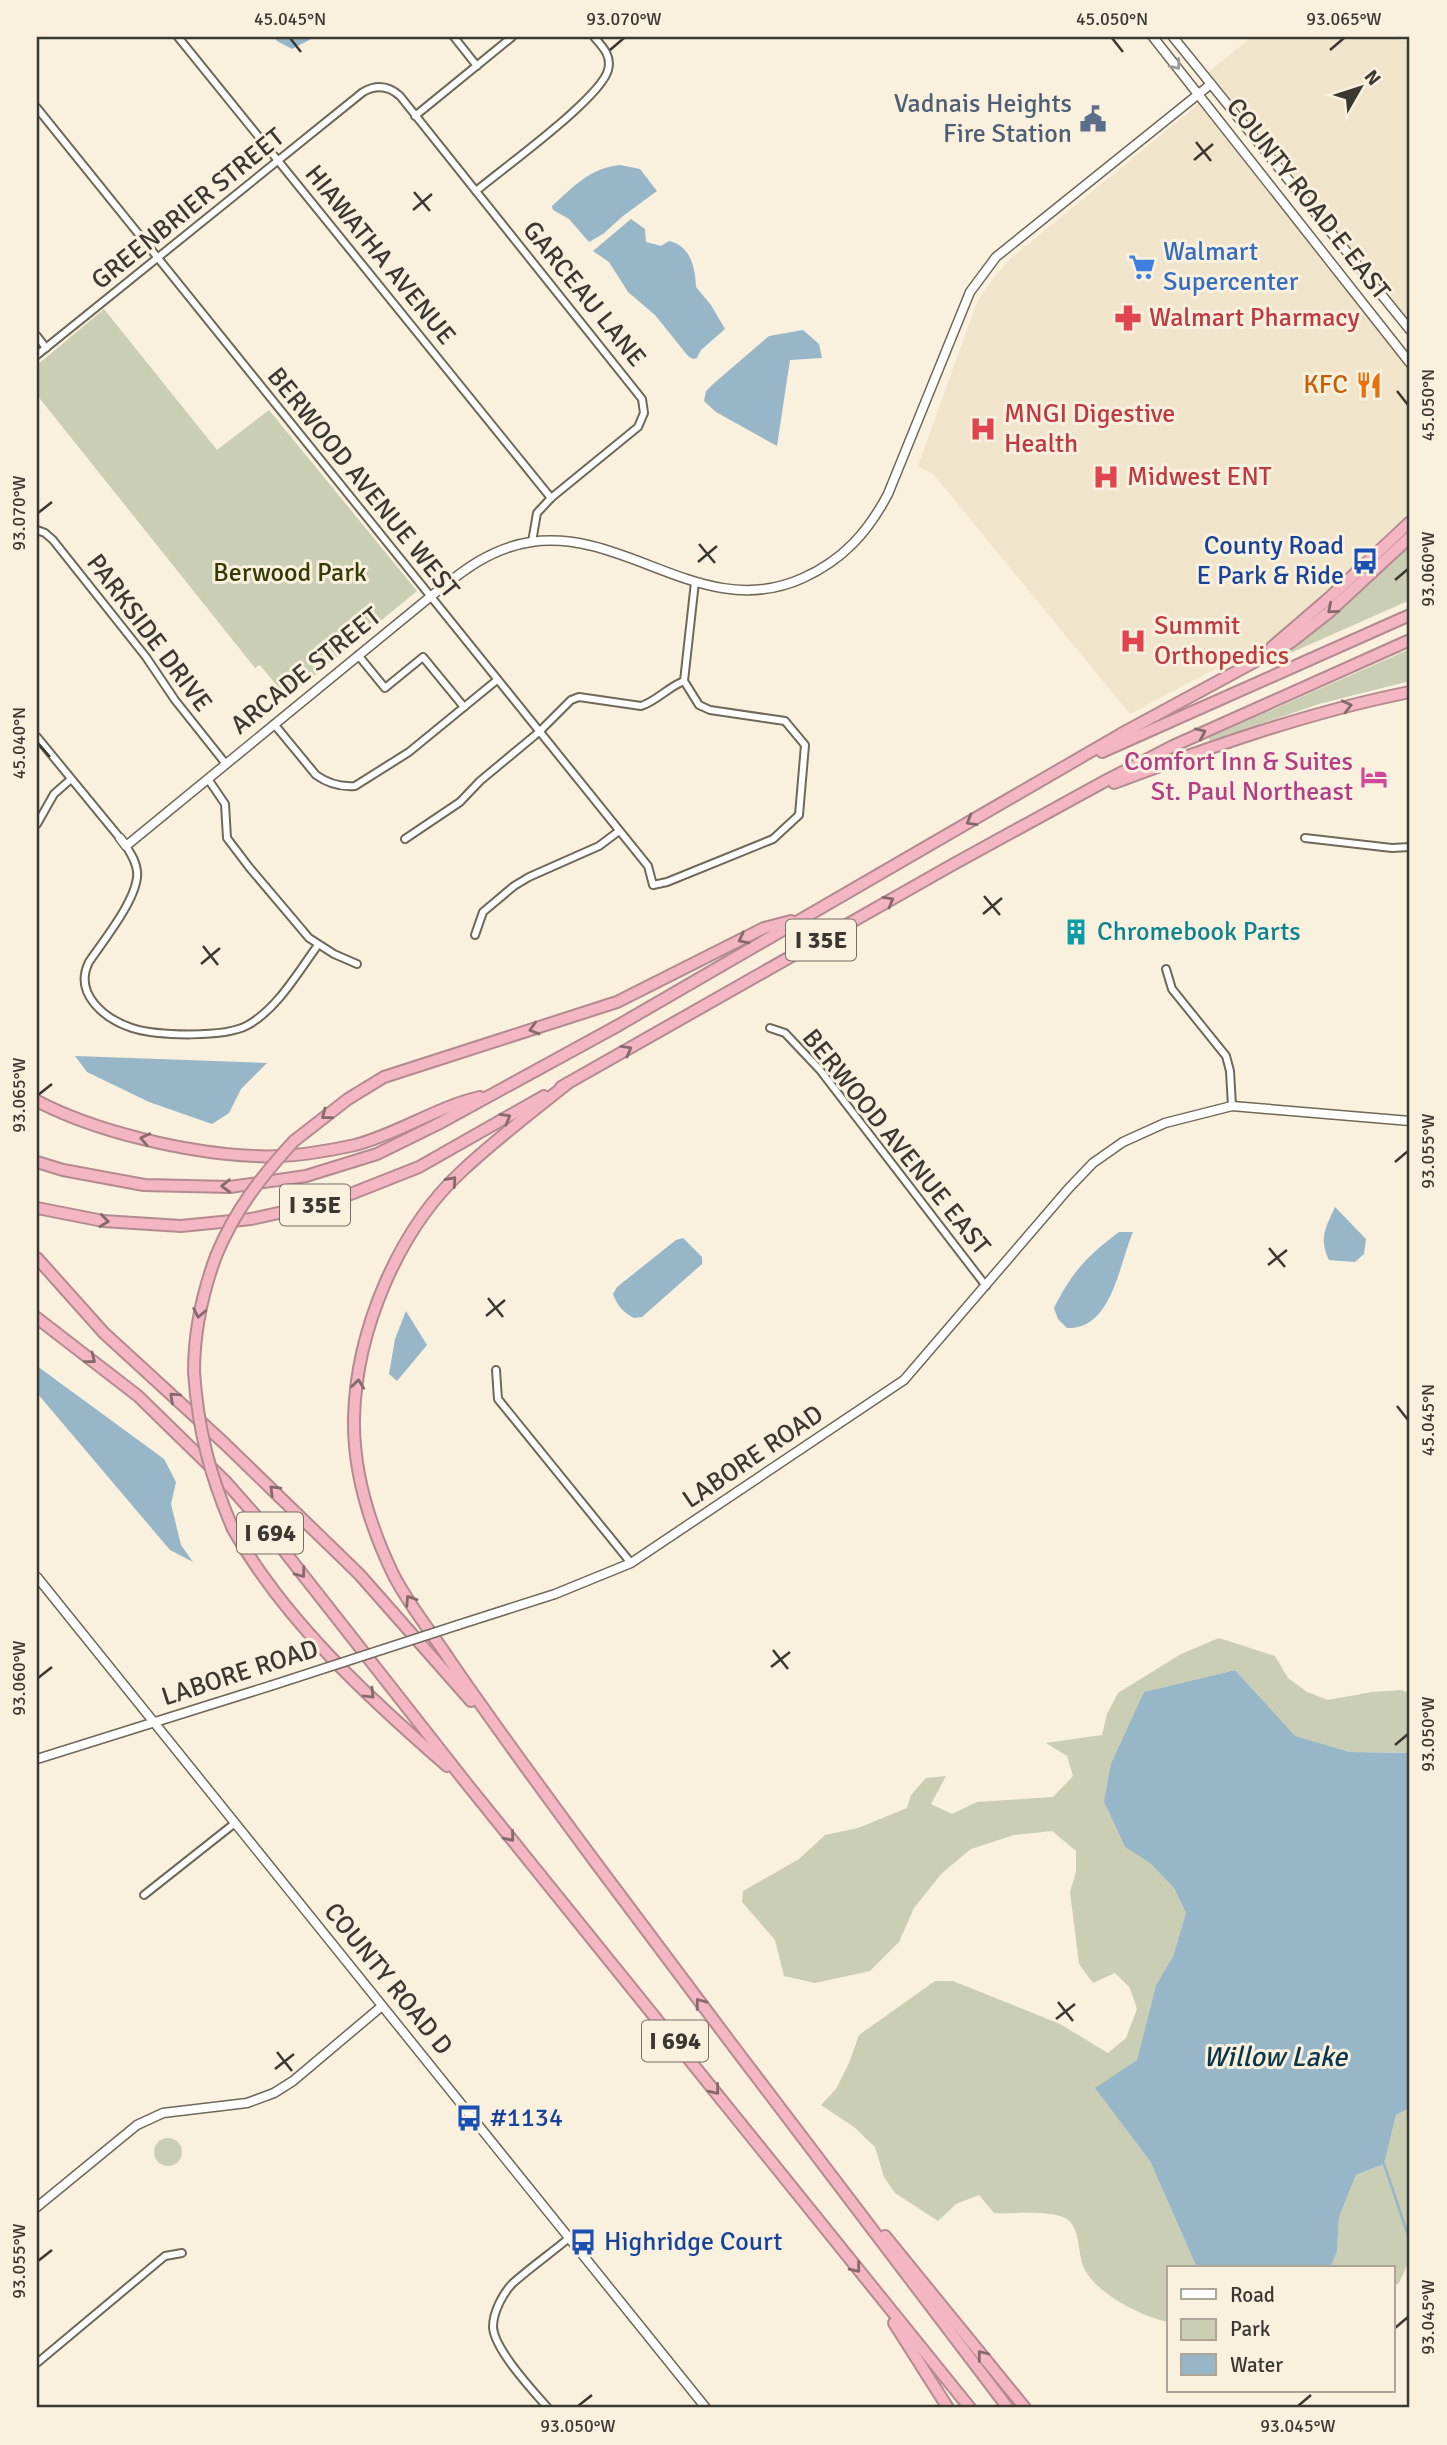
<svg xmlns="http://www.w3.org/2000/svg" width="1447" height="2445" viewBox="0 0 1447 2445" font-family="Signika,sans-serif">
<style>
.built{fill:#f0e4cb}
.green{fill:#caceb4}
.water{fill:#97b6c8}
.lines{fill:none;stroke-linecap:round;stroke-linejoin:round}
.stream{stroke:#97b6c8;stroke-width:2.5}
.minor-casing{stroke:#706858;stroke-width:10}
.tertiary-casing{stroke:#706858;stroke-width:11}
.motorway-casing{stroke:#b48a91;stroke-width:14}
.minor{stroke:#fff;stroke-width:6}
.tertiary{stroke:#fff;stroke-width:8}
.motorway{stroke:#f5b6c4;stroke-width:10}
.tertiary-bridge-casing{stroke:#706858;stroke-width:11;stroke-linecap:butt}
.motorway-bridge-casing{stroke:#b48a91;stroke-width:14;stroke-linecap:butt}
.tertiary-bridge{stroke:#fff;stroke-width:8}
.motorway-bridge{stroke:#f5b6c4;stroke-width:10}
.oneway{stroke:#9d9c98}
.oneway2{stroke:#856a6c}
.ticks{fill:none;stroke:#3b3831;stroke-width:2.5}
.labels{text-anchor:middle;dominant-baseline:central;stroke-width:6;stroke-linejoin:round;paint-order:stroke}
.shield{fill:#f9f0dd;stroke:#746f65;stroke-width:2}
.shield-label{font-size:24px;font-weight:bold;fill:#3b3831}
.service-label{font-size:26px;fill:#4e5e75;stroke:#f9f0dd;text-anchor:end}
.street-label{font-size:26px;fill:#3b3831;stroke:#f9f0dd}
.shop-label{font-size:26px;fill:#366cbe;stroke:#f9f0dd;text-anchor:start}
.health-label{font-size:26px;fill:#be3a42;stroke:#f9f0dd;text-anchor:start}
.food-label{font-size:26px;fill:#c56008;stroke:#f9f0dd;text-anchor:end}
.transit-label{font-size:26px;fill:#164399;stroke:#f9f0dd;text-anchor:start}
.park-label{font-size:26px;fill:#353902;stroke:#f9f0dd}
.hotel-label{font-size:26px;fill:#b23c85;stroke:#f9f0dd;text-anchor:end}
.culture-label{font-size:26px;fill:#0d838f;stroke:#f9f0dd;text-anchor:start}
.water-label{font-size:28px;font-style:italic;fill:#0c374b;stroke:#f9f0dd}
.neatline{fill:none;stroke:#3b3831;stroke-width:2.5}
.ticks-label{font-size:18px;text-anchor:middle;fill:#3b3831}
</style>
<rect width="100%" height="100%" fill="#f9f0dd"/>
<g class="built">
<polygon points="1252,37 1378,37 1410,41 1410,324 1207,73"/>
<polygon points="1207,97 1410,371 1410,515 1403,519 1287,631 1130,714 934,475 918,466 977,302 993,279 1009,260"/>
</g>
<g class="green">
<polygon points="104,309 217,450 269,410 417,591 287,698 260,665 255,668 37,395 37,365"/>
<polygon points="1410,547 1410,600 1261,666 1258,665 1325,619"/>
<polygon points="1410,649 1410,681 1319,704 1211,741 1208,738"/>
<path d="M1219,1638L1275,1656L1288,1678L1307,1692L1328,1700L1372,1692L1402,1690L1410,1694V1753L1350,1752L1294,1736L1235,1670L1144,1692L1104,1802L1125,1847L1151,1864L1174,1888L1186,1913L1173,1956L1156,1985L1137,2060L1096,2088L1150,2161L1197,2268H1169V2322C1143,2318 1094,2292 1084,2268C1077,2253 1081,2226 1065,2218C1049,2210 1012,2214 994,2213L979,2195L956,2204L938,2221L895,2193L884,2177L875,2147L854,2127L821,2105L836,2089L849,2063L859,2035L935,1981H953L1060,2024L1108,2053L1126,2038L1137,2009L1130,1988L1115,1973L1093,1983L1079,1964L1070,1892L1076,1872V1851L1052,1831L1014,1835L971,1849L942,1873L914,1908L899,1942L870,1971L815,1983L784,1976L775,1940L742,1902L743,1891L799,1859L825,1835L858,1828L907,1808L911,1795L926,1778L946,1776L931,1804L952,1814L977,1802L1053,1797L1073,1776L1067,1756L1046,1743L1102,1735L1107,1714L1118,1693L1181,1654Z"/>
<polygon points="1410,2108 1410,2259 1399,2283 1393,2287 1393,2268 1330,2268 1337,2252 1339,2217 1356,2175 1384,2164 1396,2115"/>
<circle cx="168" cy="2152" r="14"/>
</g>
<g class="water">
<polygon points="274,37 315,37 292,49 277,41"/>
<path d="M620,165L640,169L657,191L623,216L603,234L589,242L569,219L553,210L552,206C573,187 590,168 620,165Z"/>
<path d="M631,219L645,229L646,242L661,246L669,241C691,246 695,267 696,287L711,305L725,329L701,350L697,358L693,359L688,356L655,315L628,292L609,262L593,251Z"/>
<polygon points="803,330 819,344 822,358 790,360 777,446 716,412 704,401 706,391 712,385 769,336"/>
<polygon points="75,1056 267,1063 241,1089 229,1113 212,1124 149,1102 87,1072"/>
<path d="M1335,1207L1366,1239L1364,1254L1355,1262L1329,1260C1319,1238 1325,1229 1335,1207Z"/>
<path d="M1119,1232H1133C1119,1264 1112,1330 1067,1328L1058,1319L1054,1308C1072,1272 1087,1256 1119,1232Z"/>
<path d="M683,1238L702,1257V1264L642,1317L634,1318C624,1313 617,1306 613,1294L617,1287L676,1240Z"/>
<polygon points="406,1311 427,1345 397,1381 389,1374 395,1339"/>
<polygon points="37,1366 164,1459 176,1482 171,1504 181,1545 193,1562 170,1550 37,1393"/>
<polygon points="1235,1670 1295,1736 1350,1752 1410,1753 1410,2108 1396,2115 1384,2164 1356,2175 1339,2217 1337,2252 1330,2268 1197,2268 1150,2161 1095,2088 1137,2060 1156,1985 1173,1956 1186,1913 1174,1888 1151,1864 1125,1847 1104,1802 1111,1764 1144,1692"/>
</g>
<g class="lines">
<polyline class="stream" points="1384,2164 1410,2241"/>
<g class="minor-casing">
<g id="minor">
<polyline points="178,37 551,498"/>
<polyline points="454,37 477,66"/>
<polyline points="37,108 648,866 653,885 667,882 773,839 799,815 805,745 785,721 710,710 699,705 684,681 695,582"/>
<polyline points="415,116 512,37"/>
<path d="M476,191C502,169 601,98 608,70C612,56 603,47 594,37"/>
<polyline points="37,336 46,348"/>
<path d="M37,355L363,92C377,84 389,86 400,96L642,399L644,413L638,427L551,498L537,513L532,542"/>
<polyline points="37,530 45,533 53,540 146,657 175,700 226,764"/>
<polyline points="358,655 385,688 423,657 464,707"/>
<path d="M274,724L316,775C327,783 341,787 355,786L409,752L497,680"/>
<polyline points="37,737 120,838"/>
<polyline points="208,779 225,804 227,838 249,867 309,938 334,954 357,964"/>
<polyline points="37,824 54,794 71,779"/>
<polyline points="1305,838 1392,848 1410,847"/>
<path d="M405,839L460,802L480,781L539,732L571,700L579,697L641,706C657,701 668,687 684,681"/>
<path d="M126,846C131,854 136,861 137,871C140,896 103,941 89,962C73,994 105,1019 132,1028C157,1036 225,1038 248,1025C278,1008 298,972 318,945"/>
<polyline points="475,935 483,912 514,886 529,877 599,846 619,831"/>
<polyline points="1166,969 1172,989 1226,1056 1230,1071 1232,1106"/>
<polyline points="770,1028 785,1033 820,1070 986,1286"/>
<polyline points="496,1370 498,1399 631,1563"/>
<polyline points="144,1895 235,1823"/>
<polyline points="37,2363 165,2256 182,2253"/>
<path d="M548,2408C533,2391 494,2349 493,2327C493,2312 503,2293 513,2283C531,2267 551,2253 569,2238"/>
</g>
</g>
<g class="tertiary-casing">
<g id="tertiary">
<polyline points="1153,37 1410,363"/>
<polyline points="1173,37 1410,330"/>
<path d="M120,838L126,846L430,597C461,572 490,548 531,542C627,528 704,623 803,578C843,560 868,532 888,494L970,292L996,257L1211,84"/>
<polyline points="37,1577 706,2408"/>
<polyline points="458,1625 555,1594 631,1563 904,1380 1069,1188 1093,1163 1123,1142 1165,1123 1232,1106 1410,1121"/>
<polyline points="37,1759 270,1686"/>
<polyline points="37,2207 137,2125 163,2113 247,2103 274,2093 293,2081 382,2006"/>
</g>
</g>
<g class="motorway-casing">
<g id="motorway">
<polyline points="1272,647 1329,598 1410,522"/>
<polyline points="1102,752 1410,615"/>
<path d="M1114,783C1210,747 1309,712 1410,692"/>
<path d="M568,1083C532,1112 495,1140 462,1171C398,1230 356,1331 354,1418C353,1471 370,1526 393,1574C408,1604 432,1633 451,1662C497,1729 545,1794 593,1859C730,2043 869,2226 1008,2408"/>
<polyline points="561,1087 952,865 1107,780 1173,746 1410,640"/>
<path d="M37,1101C96,1132 187,1153 254,1156C286,1158 323,1152 355,1145C398,1134 436,1107 480,1097"/>
<polyline points="294,1141 348,1099 384,1077 617,1002 764,928 791,921"/>
<polyline points="37,1162 63,1170 144,1185 230,1187 306,1176 377,1154 438,1124 619,1025 1121,734 1291,642 1328,613 1410,537"/>
<polyline points="37,1208 103,1221 181,1226 251,1219 333,1201 419,1167 544,1096"/>
<polyline points="37,1258 104,1333 224,1443 359,1574 471,1701"/>
<polyline points="37,1318 138,1396 225,1481 263,1524 467,1784 970,2408"/>
<path d="M194,1372C194,1331 202,1294 216,1256"/>
<path d="M233,1529C284,1620 369,1698 447,1766"/>
<polyline points="885,2236 1025,2408"/>
<polyline points="894,2323 948,2408"/>
</g>
</g>
<use href="#minor" class="minor"/>
<use href="#tertiary" class="tertiary"/>
<use href="#motorway" class="motorway"/>
<g class="tertiary-bridge-casing">
<polyline id="tertiary-bridge" points="270,1686 458,1625"/>
</g>
<g class="motorway-bridge-casing">
<g id="motorway-bridge">
<path d="M216,1256C235,1210 260,1178 294,1141"/>
<path d="M194,1372C198,1430 210,1476 233,1529"/>
</g>
</g>
<use href="#tertiary-bridge" class="tertiary-bridge"/>
<use href="#motorway-bridge" class="motorway-bridge"/>
</g>
<defs><path id="oneway-chevron" d="M-2-3.5L2.5 0L-2 3.5" fill="none" stroke-width="1.6" stroke-linecap="round" stroke-linejoin="round" transform="scale(1.75)"/></defs>
<use class="oneway" href="#oneway-chevron" transform="translate(1176 65) rotate(51)"/>
<g class="oneway2">
<use href="#oneway-chevron" transform="translate(1332 609) rotate(139)"/>
<use href="#oneway-chevron" transform="translate(1347 706) rotate(-14)"/>
<use href="#oneway-chevron" transform="translate(1201 733) rotate(-24)"/>
<use href="#oneway-chevron" transform="translate(971 821) rotate(150)"/>
<use href="#oneway-chevron" transform="translate(889 901) rotate(-30)"/>
<use href="#oneway-chevron" transform="translate(743 939) rotate(153)"/>
<use href="#oneway-chevron" transform="translate(534 1029) rotate(164)"/>
<use href="#oneway-chevron" transform="translate(627 1050) rotate(-29)"/>
<use href="#oneway-chevron" transform="translate(326 1115) rotate(142)"/>
<use href="#oneway-chevron" transform="translate(506 1118) rotate(-29)"/>
<use href="#oneway-chevron" transform="translate(145 1139) rotate(-168)"/>
<use href="#oneway-chevron" transform="translate(452 1181) rotate(-48)"/>
<use href="#oneway-chevron" transform="translate(226 1186) rotate(178)"/>
<use href="#oneway-chevron" transform="translate(104 1221) rotate(7)"/>
<use href="#oneway-chevron" transform="translate(199 1313) rotate(101)"/>
<use href="#oneway-chevron" transform="translate(91 1359) rotate(38)"/>
<use href="#oneway-chevron" transform="translate(358 1384) rotate(-83)"/>
<use href="#oneway-chevron" transform="translate(174 1397) rotate(-138)"/>
<use href="#oneway-chevron" transform="translate(274 1490) rotate(-136)"/>
<use href="#oneway-chevron" transform="translate(301 1573) rotate(53)"/>
<use href="#oneway-chevron" transform="translate(410 1600) rotate(-123)"/>
<use href="#oneway-chevron" transform="translate(370 1694) rotate(45)"/>
<use href="#oneway-chevron" transform="translate(510 1837) rotate(51)"/>
<use href="#oneway-chevron" transform="translate(700 2003) rotate(-127)"/>
<use href="#oneway-chevron" transform="translate(715 2090) rotate(51)"/>
<use href="#oneway-chevron" transform="translate(856 2268) rotate(51)"/>
<use href="#oneway-chevron" transform="translate(982 2355) rotate(-128)"/>
</g>
<path class="ticks" d="M290,38L301,52M1112,38L1123,52M610,50L624,38M1330,50L1344,38M1196,142L1211,161M1194,160L1213,144M414,192L430,211M413,210L432,194M1397,391L1408,405M38,513L52,502M699,544L715,563M698,562L717,546M1395,580L1408,569M38,743L50,757M984,896L1000,915M983,914L1002,898M203,946L218,965M201,964L220,948M38,1095L52,1084M1395,1162L1408,1151M1269,1248L1285,1267M1268,1265L1287,1250M488,1298L503,1317M486,1316L505,1300M1397,1406L1408,1420M773,1650L788,1669M771,1667L790,1652M38,1678L52,1667M1395,1745L1408,1734M1058,2002L1073,2021M1056,2019L1075,2004M277,2052L292,2071M275,2069L294,2054M38,2261L52,2250M1395,2328L1408,2317M578,2406L592,2395M1298,2406L1311,2395"/>
<defs>
<g id="civic-bare" transform="scale(2.1)"><path d="M-.6-6.5H3V-4.5H.6V-3L4-1V1h2V6H-6V1h2V-1L-.6-3ZM-1.2 2.5V6h2.4V2.5Z" fill="#5c6f8a" stroke="#f9f0dd" stroke-width="2.5" paint-order="stroke"/></g>
<g id="supermarket-bare" transform="scale(2.1)"><path d="M-6-5.5h2.5l.6 2H6L4.5 2H-2.5L-4.4-4H-6ZM-1.5 3.2a1.3 1.3 0 1 0 .1 0ZM3 3.2a1.3 1.3 0 1 0 .1 0Z" fill="#3f7fe0" stroke="#f9f0dd" stroke-width="2.5" paint-order="stroke"/></g>
<g id="pharmacy-bare" transform="scale(2.1)"><path d="M-2-6h4v4h4v4h-4v4h-4v-4h-4v-4h4Z" fill="#e0444e" stroke="#f9f0dd" stroke-width="2.5" paint-order="stroke"/></g>
<g id="restaurant-bare" transform="scale(2.1)"><path d="M-5-6h1v4h1v-4h1v4h1v-4h1v5L-1.5 .5V6h-2V.5L-5-1ZM5-6V6H3V1.5H1.5Q1.5-4 5-6Z" fill="#e8710a" stroke="#f9f0dd" stroke-width="2.5" paint-order="stroke"/></g>
<g id="hospital-bare" transform="scale(2.1)"><path d="M-5-5h3v3.5h4V-5h3V5h-3V1.5h-4V5h-3Z" fill="#e0444e" stroke="#f9f0dd" stroke-width="2.5" paint-order="stroke"/></g>
<g id="bus-bare" transform="scale(2.1)"><path d="M-5-6H5V4H4V6H2V4H-2V6H-4V4H-5ZM-3.5-4V0h7V-4ZM-3.5 1.2v1.5H-2V1.2ZM2 1.2v1.5H3.5V1.2Z" fill="#1a4fb4" stroke="#f9f0dd" stroke-width="2.5" paint-order="stroke"/></g>
<g id="hotel-bare" transform="scale(2.1)"><path d="M-6-4.5h1.5V1H6V5H4.5V3h-9V5H-6ZM-4 0a1.8 1.8 0 1 1 3.6 0ZM.5 0V-2.5h3Q6-2.5 6 0Z" fill="#d1479c" stroke="#f9f0dd" stroke-width="2.5" paint-order="stroke"/></g>
<g id="building-bare" transform="scale(2.1)"><path d="M-4-6H4V6H1V3H-1V6H-4ZM-2.5-4.3h1.7v1.8h-1.7ZM.8-4.3h1.7v1.8H.8ZM-2.5-1h1.7V.8h-1.7ZM.8-1h1.7V.8H.8Z" fill="#0f9aa8" stroke="#f9f0dd" stroke-width="2.5" paint-order="stroke"/></g>
</defs>
<g fill-rule="evenodd">
<use href="#civic-bare" x="1093" y="119"/>
<use href="#supermarket-bare" x="1142" y="267"/>
<use href="#pharmacy-bare" x="1128" y="318"/>
<use href="#restaurant-bare" x="1369" y="385"/>
<use href="#hospital-bare" x="983" y="429"/>
<use href="#hospital-bare" x="1106" y="477"/>
<use href="#bus-bare" x="1365" y="561"/>
<use href="#hospital-bare" x="1133" y="641"/>
<use href="#hotel-bare" x="1374" y="777"/>
<use href="#building-bare" x="1076" y="932"/>
<use href="#bus-bare" x="469" y="2118"/>
<use href="#bus-bare" x="583" y="2242"/>
</g>
<g class="labels">
<g class="shield">
<rect x="786" y="919.5" width="70" height="41" rx="5"/>
<rect x="280" y="1184.5" width="70" height="41" rx="5"/>
<rect x="237" y="1512.5" width="66" height="41" rx="5"/>
<rect x="642" y="2020.5" width="66" height="41" rx="5"/>
</g>
<g class="shield-label">
<text x="821" y="940">I 35E</text>
<text x="315" y="1205">I 35E</text>
<text x="270" y="1533">I 694</text>
<text x="675" y="2041">I 694</text>
</g>
<g class="service-label">
<text x="1072" y="104">Vadnais Heights<tspan x="1072" dy="30">Fire Station</tspan></text>
</g>
<g class="street-label">
<text transform="translate(1308 199) rotate(52)">COUNTY ROAD E EAST</text>
<text transform="translate(188 209) rotate(-39)">GREENBRIER STREET</text>
<text transform="translate(380 255) rotate(51)">HIAWATHA AVENUE</text>
<text transform="translate(584 294) rotate(51)">GARCEAU LANE</text>
<text transform="translate(363 483) rotate(51)">BERWOOD AVENUE WEST</text>
<text transform="translate(149 633) rotate(53)">PARKSIDE DRIVE</text>
<text transform="translate(306 671) rotate(-39)">ARCADE STREET</text>
<text transform="translate(896 1142) rotate(51)">BERWOOD AVENUE EAST</text>
<text transform="translate(753 1457) rotate(-34)">LABORE ROAD</text>
<text transform="translate(240 1673) rotate(-18)">LABORE ROAD</text>
<text transform="translate(388 1979) rotate(51)">COUNTY ROAD D</text>
</g>
<g class="shop-label">
<text x="1163" y="252">Walmart<tspan x="1163" dy="30">Supercenter</tspan></text>
</g>
<g class="health-label">
<text x="1149" y="318">Walmart Pharmacy</text>
<text x="1004" y="414">MNGI Digestive<tspan x="1004" dy="30">Health</tspan></text>
<text x="1127" y="477">Midwest ENT</text>
<text x="1154" y="626">Summit<tspan x="1154" dy="30">Orthopedics</tspan></text>
</g>
<g class="food-label">
<text x="1348" y="385">KFC</text>
</g>
<g class="transit-label">
<text x="1344" y="546" text-anchor="end">County Road<tspan x="1344" dy="30">E Park &amp; Ride</tspan></text>
<text x="490" y="2118">#1134</text>
<text x="604" y="2242">Highridge Court</text>
</g>
<g class="park-label">
<text x="290" y="573">Berwood Park</text>
</g>
<g class="hotel-label">
<text x="1353" y="762">Comfort Inn &amp; Suites<tspan x="1353" dy="30">St. Paul Northeast</tspan></text>
</g>
<g class="culture-label">
<text x="1097" y="932">Chromebook Parts</text>
</g>
<g class="water-label">
<text x="1275" y="2057">Willow Lake</text>
</g>
</g>
<rect width="1447" height="2445" fill="none" stroke="#f9f0dd" stroke-width="77"/>
<rect x="1167" y="2266" width="228" height="126" fill="#f9f0dd" stroke="#ada698" stroke-width="2"/>
<rect x="1181" y="2289" width="35" height="10" fill="#ffffff" stroke="#ada698" stroke-width="2"/>
<text x="1230" y="2302" font-size="21" fill="#3b3831">Road</text>
<rect x="1181" y="2319" width="35" height="21" fill="#caceb4" stroke="#ada698" stroke-width="2"/>
<text x="1230" y="2336" font-size="21" fill="#3b3831">Park</text>
<rect x="1181" y="2354" width="35" height="21" fill="#97b6c8" stroke="#ada698" stroke-width="2"/>
<text x="1230" y="2372" font-size="21" fill="#3b3831">Water</text>
<g transform="translate(1360 88) rotate(51)" stroke="#f9f0dd" stroke-width="5" paint-order="stroke">
<path d="M0-5L12 26L0 18L-12 26Z" fill="#3b3831"/>
<text y="-10" font-size="19" font-weight="bold" text-anchor="middle" fill="#3b3831">N</text>
</g>
<rect x="38" y="38" width="1370" height="2368" class="neatline"/>
<g class="ticks-label">
<text x="290" y="25">45.045°N</text>
<text x="624" y="25">93.070°W</text>
<text x="1112" y="25">45.050°N</text>
<text x="1344" y="25">93.065°W</text>
<text transform="translate(1428 405) rotate(-90)" y="6">45.050°N</text>
<text transform="translate(19 513) rotate(-90)" y="6">93.070°W</text>
<text transform="translate(1428 569) rotate(-90)" y="6">93.060°W</text>
<text transform="translate(19 743) rotate(-90)" y="6">45.040°N</text>
<text transform="translate(19 1095) rotate(-90)" y="6">93.065°W</text>
<text transform="translate(1428 1151) rotate(-90)" y="6">93.055°W</text>
<text transform="translate(1428 1420) rotate(-90)" y="6">45.045°N</text>
<text transform="translate(19 1678) rotate(-90)" y="6">93.060°W</text>
<text transform="translate(1428 1734) rotate(-90)" y="6">93.050°W</text>
<text transform="translate(19 2261) rotate(-90)" y="6">93.055°W</text>
<text transform="translate(1428 2317) rotate(-90)" y="6">93.045°W</text>
<text x="578" y="2432">93.050°W</text>
<text x="1298" y="2432">93.045°W</text>
</g>
</svg>
